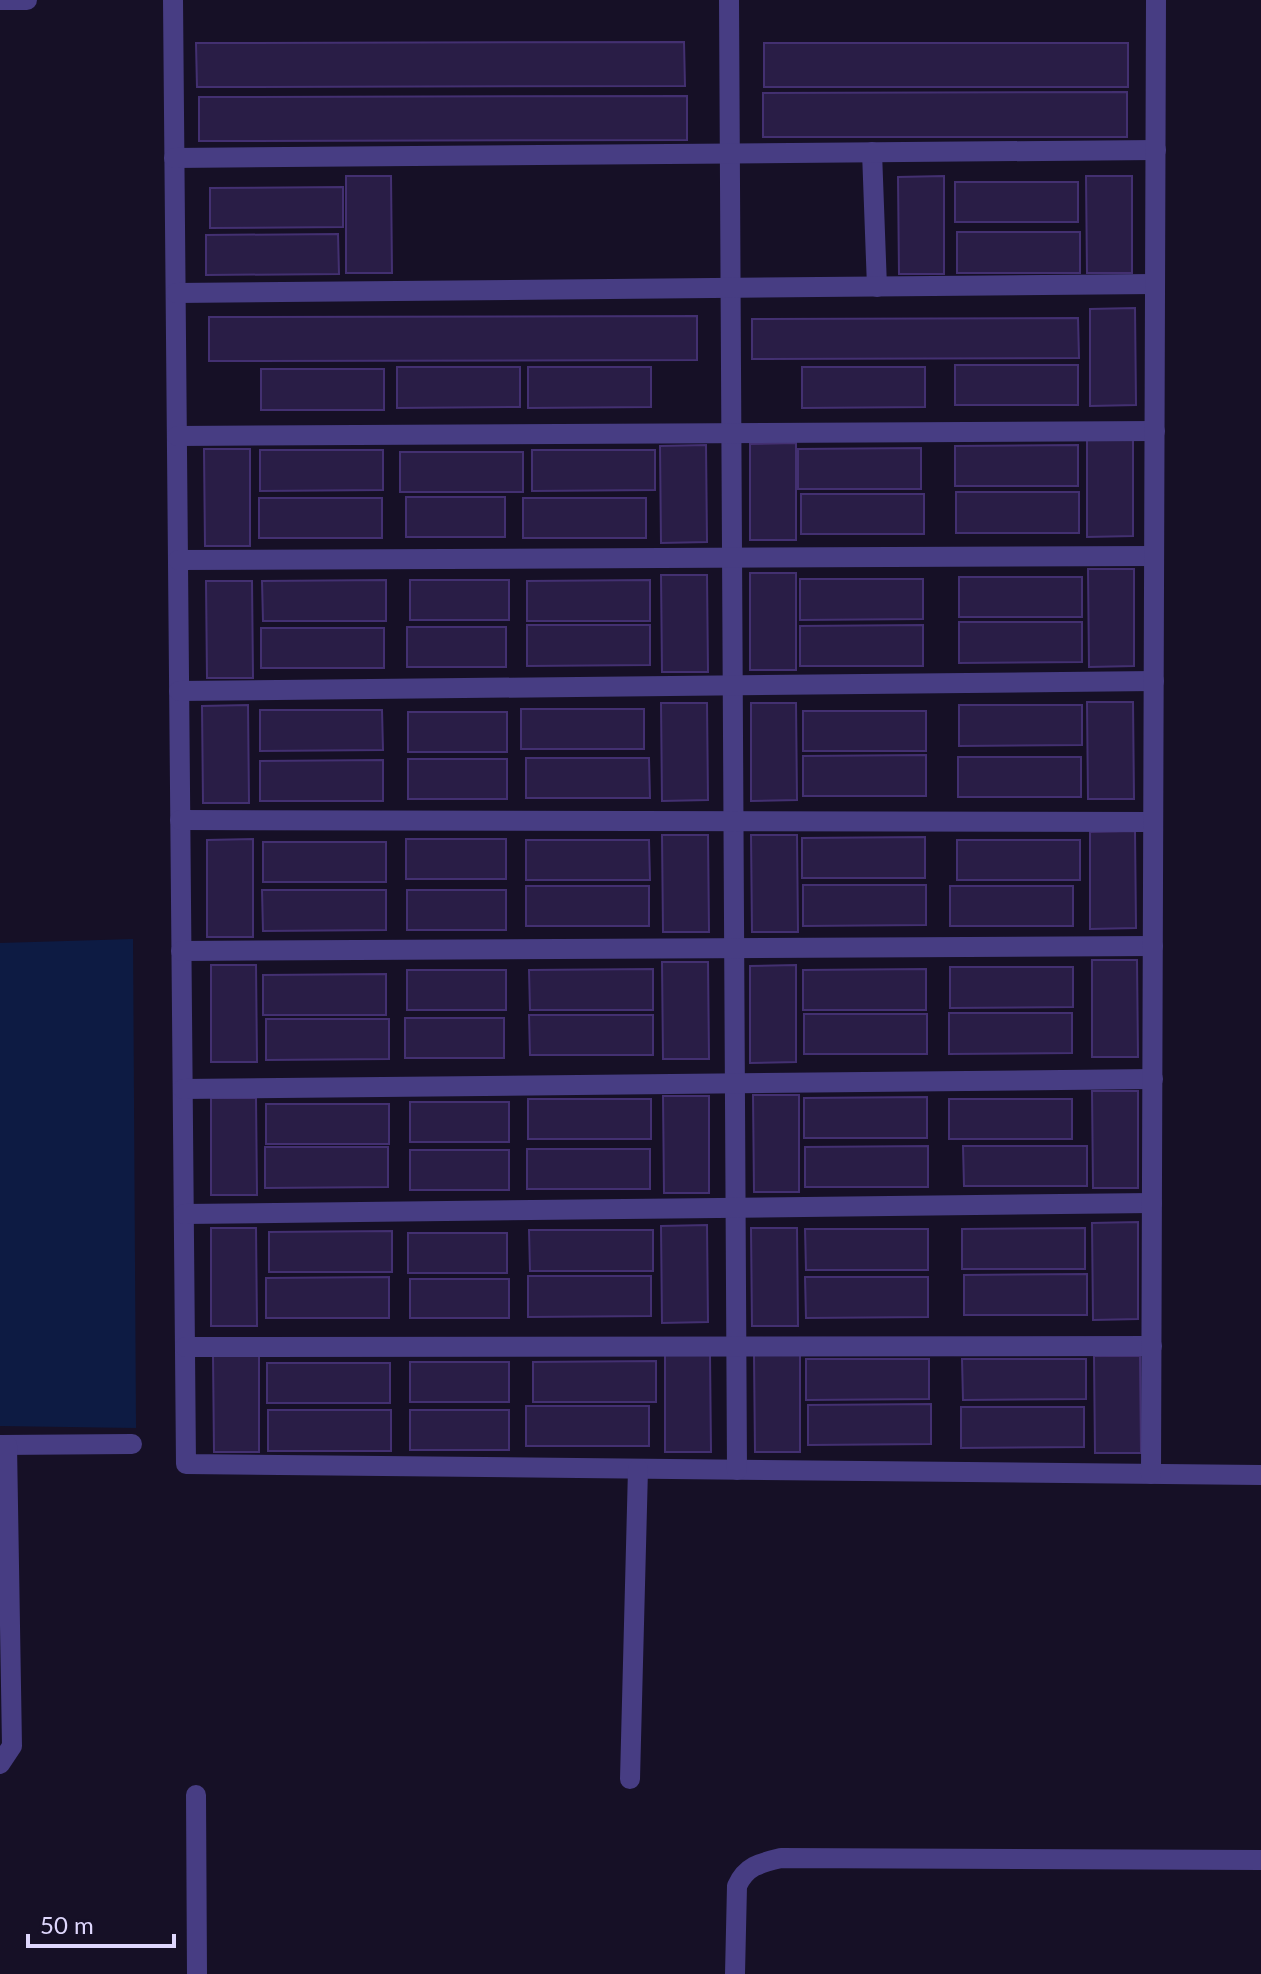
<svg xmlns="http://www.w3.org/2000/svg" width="1261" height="1974" viewBox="0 0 1261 1974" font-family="Lato,sans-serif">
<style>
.water{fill:#0d1b43}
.building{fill:#291d46;stroke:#433071;stroke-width:2}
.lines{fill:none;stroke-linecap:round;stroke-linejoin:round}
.minor{stroke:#473d83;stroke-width:20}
</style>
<rect width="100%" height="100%" fill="#161026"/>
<polygon class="water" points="133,939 136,1428 0,1426 0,943"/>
<g class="building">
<polygon points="684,42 685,86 197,87 196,43"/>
<rect x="764" y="43" width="364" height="44"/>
<polygon points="1127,92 1127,137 763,137 763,93"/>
<polygon points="687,96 687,140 199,141 199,97"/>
<polygon points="346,176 391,176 392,273 346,273"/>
<polygon points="944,176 944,274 899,274 898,177"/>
<polygon points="1086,176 1132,176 1132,273 1087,273"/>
<rect x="955" y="182" width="123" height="40"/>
<polygon points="343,187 343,227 210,228 210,188"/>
<rect x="957" y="232" width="123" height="41"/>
<polygon points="338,234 339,274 206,275 206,235"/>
<polygon points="1135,308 1136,405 1090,406 1090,309"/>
<polygon points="697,316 697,360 209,361 209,317"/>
<polygon points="1078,318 1079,358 752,359 752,319"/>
<rect x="955" y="365" width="123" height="40"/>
<polygon points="397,367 520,367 520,407 397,408"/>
<polygon points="528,367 651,367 651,407 528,408"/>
<polygon points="802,367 925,367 925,407 802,408"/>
<rect x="261" y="369" width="123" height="41"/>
<polygon points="1133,439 1133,536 1087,537 1087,440"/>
<polygon points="796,443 796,540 750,540 750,444"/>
<polygon points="706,445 707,542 661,543 660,446"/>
<polygon points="1078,445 1078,486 955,486 955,446"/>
<polygon points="921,448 921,489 798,489 798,449"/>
<polygon points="204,449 250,449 250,546 205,546"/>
<polygon points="260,450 383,450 383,490 260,491"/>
<polygon points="532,450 655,450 655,490 532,491"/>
<rect x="400" y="452" width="123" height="40"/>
<rect x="956" y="492" width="123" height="41"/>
<rect x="801" y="494" width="123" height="40"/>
<rect x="406" y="497" width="99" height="40"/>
<rect x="259" y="498" width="123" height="40"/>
<rect x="523" y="498" width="123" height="40"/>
<polygon points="1088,569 1134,569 1134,666 1089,667"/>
<rect x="750" y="573" width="46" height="97"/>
<polygon points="661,575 707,575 708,672 662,672"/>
<rect x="959" y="577" width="123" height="40"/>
<polygon points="800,579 923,579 923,619 800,620"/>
<polygon points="386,580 386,621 263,621 262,581"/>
<rect x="410" y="580" width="99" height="40"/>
<polygon points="650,580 650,621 527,621 527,581"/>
<polygon points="206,581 252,581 253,678 207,678"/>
<polygon points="959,622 1082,622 1082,662 959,663"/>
<polygon points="527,625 650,625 650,665 527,666"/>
<polygon points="923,625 923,666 800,666 800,626"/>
<rect x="407" y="627" width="99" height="40"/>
<rect x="261" y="628" width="123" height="40"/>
<polygon points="1087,702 1133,702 1134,799 1088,799"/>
<polygon points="661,703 707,703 708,800 662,801"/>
<polygon points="751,703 796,703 797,800 751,801"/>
<polygon points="248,705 249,803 203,803 202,706"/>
<polygon points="959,705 1082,705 1082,745 959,746"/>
<rect x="521" y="709" width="123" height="40"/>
<polygon points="260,710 382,710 383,750 260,751"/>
<rect x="803" y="711" width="123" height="40"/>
<rect x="408" y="712" width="99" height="40"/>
<polygon points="926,755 926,796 803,796 803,756"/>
<rect x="958" y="757" width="123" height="40"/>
<polygon points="526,758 649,758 650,798 526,798"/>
<rect x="408" y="759" width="99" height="40"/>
<polygon points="383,760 383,801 260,801 260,761"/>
<polygon points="1135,831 1136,928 1090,929 1090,832"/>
<polygon points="662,835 708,835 709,932 663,932"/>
<polygon points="751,835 797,835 798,932 752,932"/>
<polygon points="925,837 925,878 802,878 802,838"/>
<polygon points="253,839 253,937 207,937 207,840"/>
<rect x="406" y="839" width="100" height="40"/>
<polygon points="526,840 649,840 650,880 526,880"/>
<rect x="957" y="840" width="123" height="40"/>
<rect x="263" y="842" width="123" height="40"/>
<polygon points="803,885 926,885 926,925 803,926"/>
<rect x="526" y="886" width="123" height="40"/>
<rect x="950" y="886" width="123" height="40"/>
<polygon points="262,890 386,890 386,930 263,931"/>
<rect x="407" y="890" width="99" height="40"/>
<polygon points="1092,960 1137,960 1138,1057 1092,1057"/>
<polygon points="662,962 708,962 709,1059 663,1059"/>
<polygon points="211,965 256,965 257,1062 211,1062"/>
<polygon points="796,965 796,1062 750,1063 750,966"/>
<polygon points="950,967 1073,967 1073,1007 950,1008"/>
<polygon points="653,969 653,1010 530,1010 529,970"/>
<polygon points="926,969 926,1010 803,1010 803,970"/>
<rect x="407" y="970" width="99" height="40"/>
<polygon points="386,974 386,1015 263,1015 263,975"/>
<polygon points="949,1013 1072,1013 1072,1053 949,1054"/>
<rect x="804" y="1014" width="123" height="40"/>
<polygon points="529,1015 653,1015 653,1055 530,1055"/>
<rect x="405" y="1018" width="99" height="40"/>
<polygon points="266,1019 389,1019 389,1059 266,1060"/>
<polygon points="1092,1091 1138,1091 1138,1188 1093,1188"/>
<polygon points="753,1095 799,1095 799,1192 754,1192"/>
<polygon points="663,1096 709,1096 709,1193 664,1193"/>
<polygon points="927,1097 927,1138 804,1138 804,1098"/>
<polygon points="211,1098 256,1098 257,1195 211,1195"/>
<rect x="528" y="1099" width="123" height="40"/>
<rect x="949" y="1099" width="123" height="40"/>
<rect x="410" y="1102" width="99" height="40"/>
<rect x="266" y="1104" width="123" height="40"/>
<polygon points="928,1146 928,1187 805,1187 805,1147"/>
<polygon points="963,1146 1087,1146 1087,1186 964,1186"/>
<polygon points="265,1147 388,1147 388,1187 265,1188"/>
<rect x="527" y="1149" width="123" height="40"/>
<rect x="410" y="1150" width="99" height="40"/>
<polygon points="1138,1222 1138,1319 1093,1320 1092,1223"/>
<polygon points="707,1225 708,1322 662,1323 661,1226"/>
<polygon points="211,1228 256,1228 257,1326 211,1326"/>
<polygon points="751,1228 797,1228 798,1326 752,1326"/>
<polygon points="1085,1228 1085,1269 962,1269 962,1229"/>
<polygon points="805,1229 928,1229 928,1270 806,1270"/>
<polygon points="529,1230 653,1230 653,1271 530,1271"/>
<polygon points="392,1231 392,1272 269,1272 269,1232"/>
<rect x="408" y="1233" width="99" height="40"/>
<polygon points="1087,1274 1087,1315 964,1315 964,1275"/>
<polygon points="528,1276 651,1276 651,1316 528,1317"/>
<polygon points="389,1277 389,1318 266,1318 266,1278"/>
<polygon points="805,1277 928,1277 928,1317 806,1318"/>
<rect x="410" y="1279" width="99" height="39"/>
<polygon points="213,1355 259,1355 259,1452 214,1452"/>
<polygon points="665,1355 710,1355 711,1452 665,1452"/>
<polygon points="754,1355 800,1355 800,1452 755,1452"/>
<polygon points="1094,1356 1140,1356 1141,1453 1095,1453"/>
<polygon points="806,1359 929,1359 929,1399 806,1400"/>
<polygon points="962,1359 1086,1359 1086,1399 963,1400"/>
<polygon points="656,1361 656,1402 533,1402 533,1362"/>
<rect x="410" y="1362" width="99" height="40"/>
<rect x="267" y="1363" width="123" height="40"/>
<polygon points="931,1404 931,1444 808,1445 808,1405"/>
<rect x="526" y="1406" width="123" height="40"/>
<polygon points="961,1407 1084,1407 1084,1447 961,1448"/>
<rect x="268" y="1410" width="123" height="41"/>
<rect x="410" y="1410" width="99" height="40"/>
</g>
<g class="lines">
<g class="minor">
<polyline points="0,0 27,0"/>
<polyline points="173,0 186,1464 1261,1475"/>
<polyline points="729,0 737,1470"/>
<polyline points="872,152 877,287"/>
<polyline points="174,158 1156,150"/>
<polyline points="176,293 1155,284"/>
<polyline points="177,436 1155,431"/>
<polyline points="178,560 1154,556"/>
<polyline points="179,691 1154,681"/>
<polyline points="180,820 1153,822"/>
<polyline points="181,951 1153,946"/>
<polyline points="183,1089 1153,1079"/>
<polyline points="184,1214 1152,1203"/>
<polyline points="185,1347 1152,1346"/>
<polyline points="0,1445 132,1444"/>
<polyline points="1151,1474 1156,0"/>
<polyline points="0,1764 12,1746 7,1445"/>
<polyline points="630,1779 638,1469"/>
<polyline points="196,1795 197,1974"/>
<path d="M735,1974L737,1886C746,1866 760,1863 781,1858L1261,1860"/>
</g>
</g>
<path d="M28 1934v12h146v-12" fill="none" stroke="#dfd7fd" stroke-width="4"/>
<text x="40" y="1934" font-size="24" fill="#dfd7fd" stroke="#161026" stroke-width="6" paint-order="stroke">50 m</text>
</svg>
